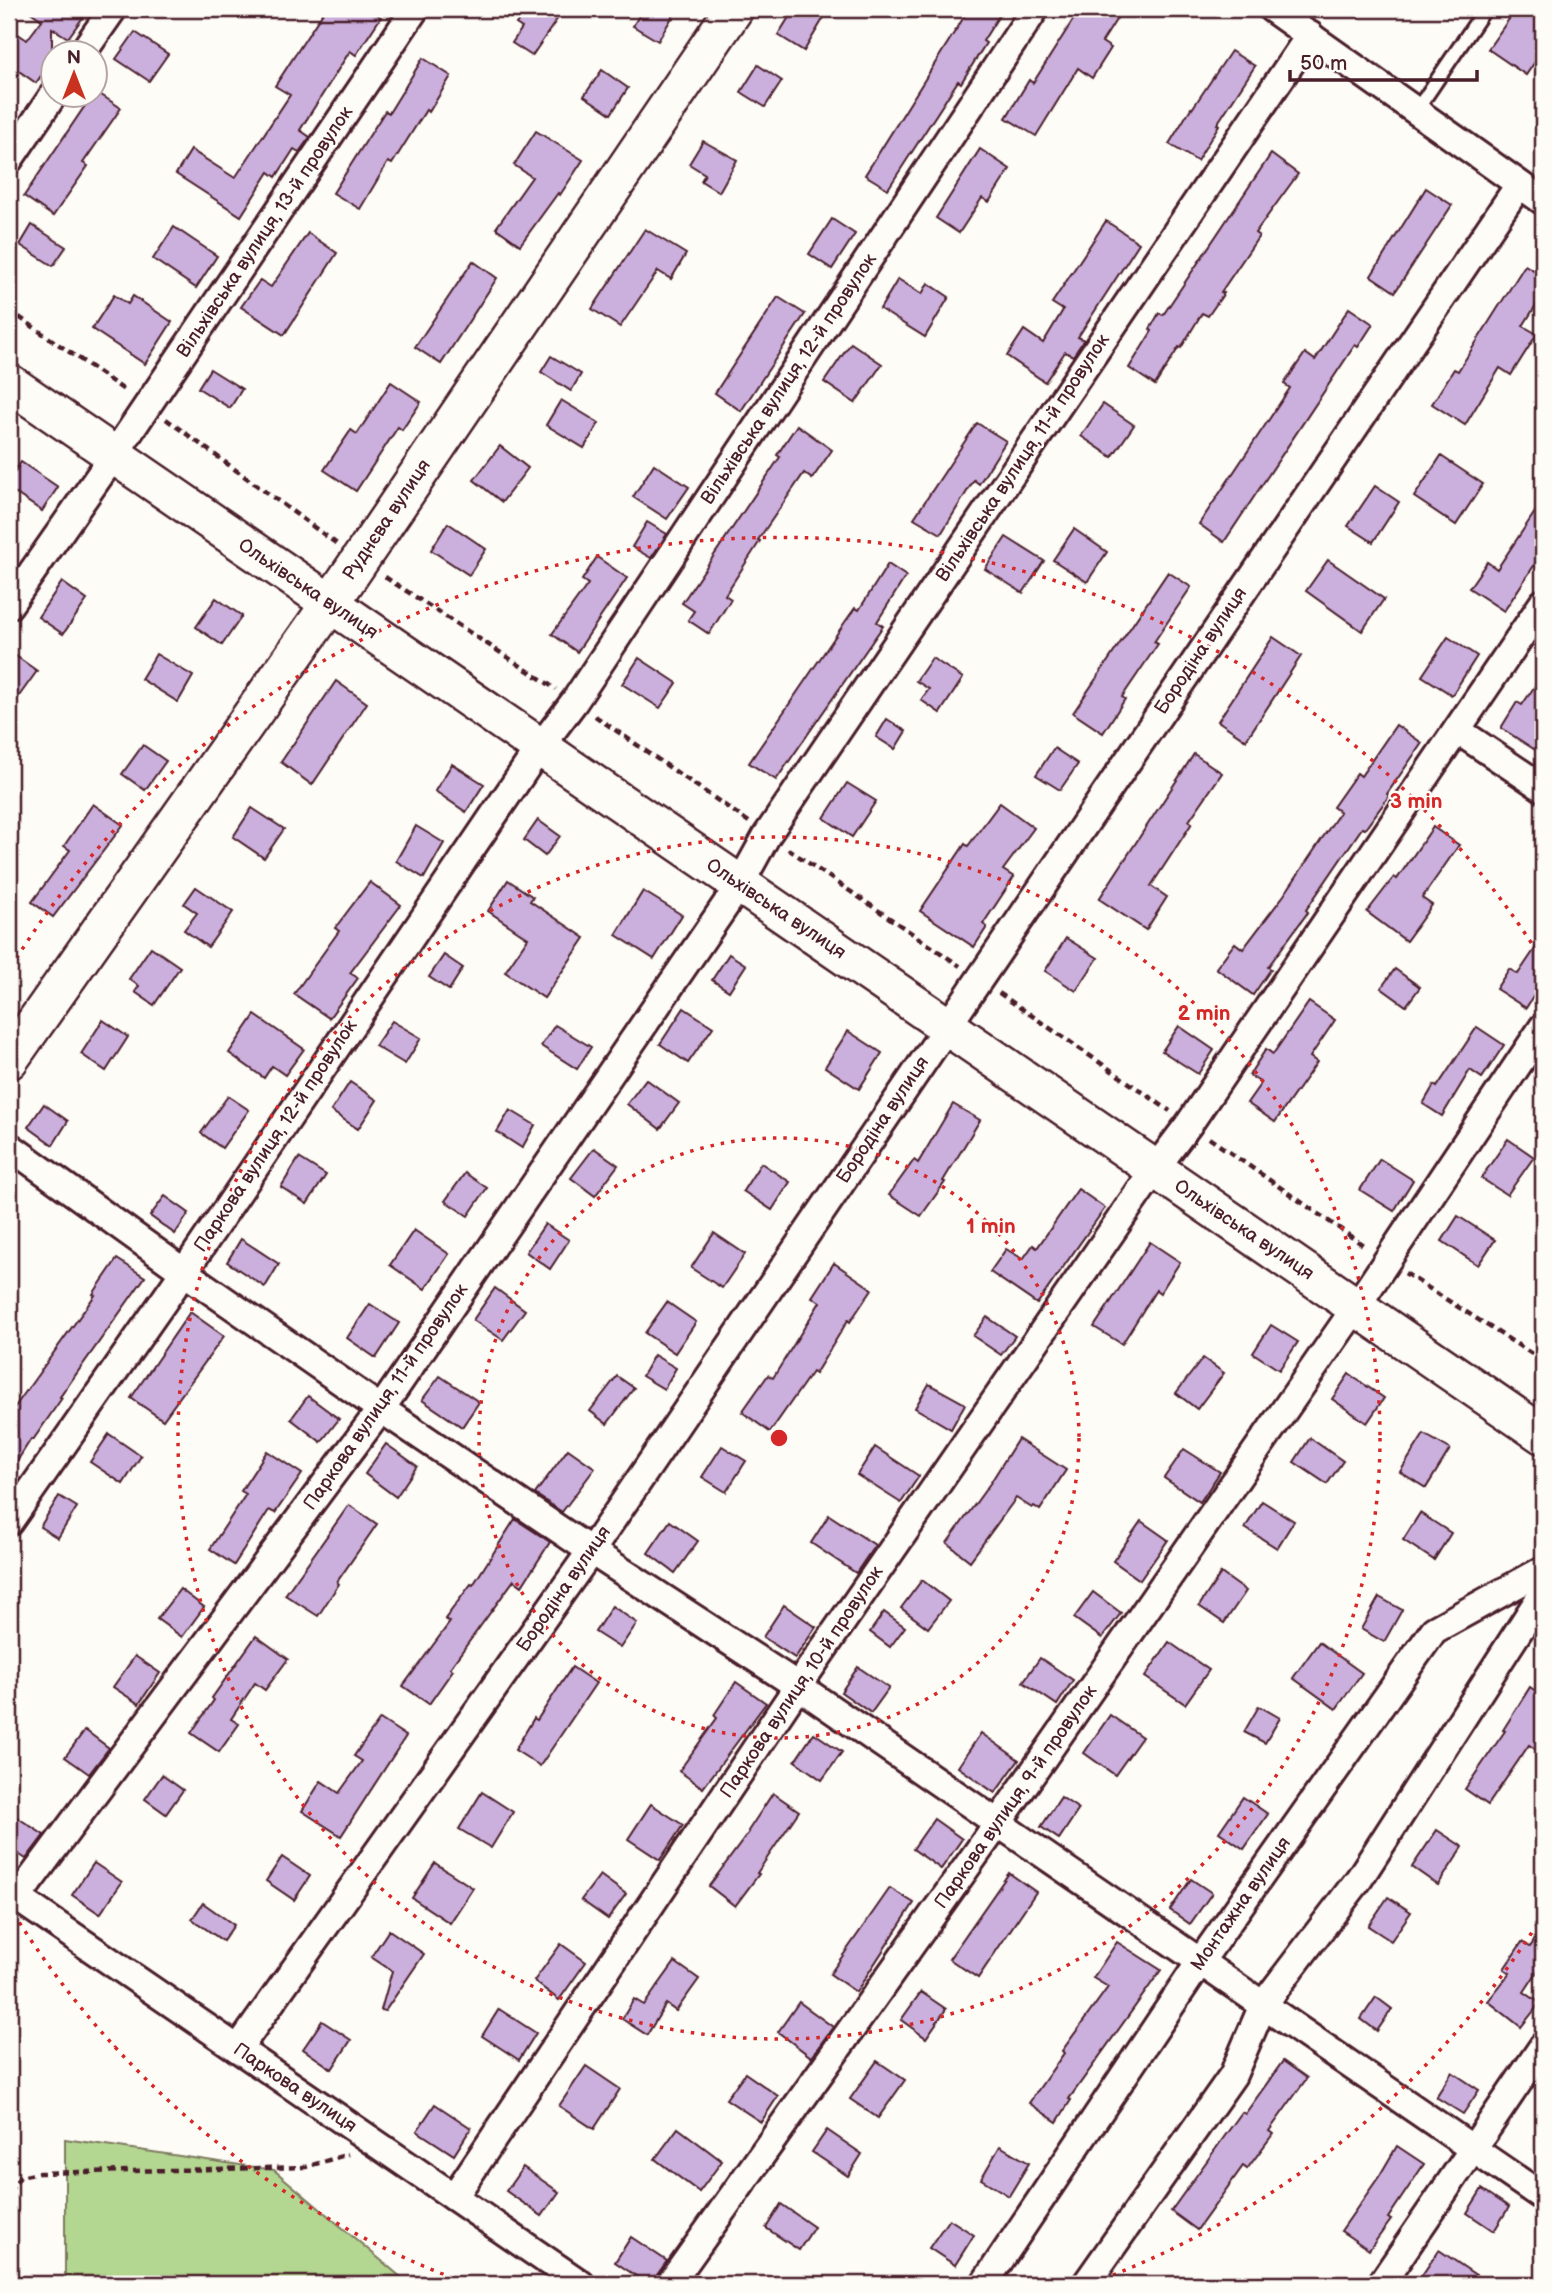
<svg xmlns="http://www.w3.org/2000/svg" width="1552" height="2293" viewBox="0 0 1552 2293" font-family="'Balsamiq Sans',sans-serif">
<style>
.green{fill:#b3d691;stroke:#7e7a5e;stroke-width:2}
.building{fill:#cbafdd;stroke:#4a1f2b;stroke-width:2}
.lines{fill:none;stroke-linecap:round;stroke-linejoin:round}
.lane-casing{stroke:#4a1f2b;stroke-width:18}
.street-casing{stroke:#4a1f2b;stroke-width:32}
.secondary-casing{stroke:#4a1f2b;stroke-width:42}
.path{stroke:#4a1f2b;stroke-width:4.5;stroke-dasharray:7 5;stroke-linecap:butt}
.lane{stroke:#fdfcf7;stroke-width:12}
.street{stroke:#fdfcf7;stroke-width:26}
.secondary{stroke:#fdfcf7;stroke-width:37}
.ring{fill:none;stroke:#d62828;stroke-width:3.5;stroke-dasharray:3.5 7}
.labels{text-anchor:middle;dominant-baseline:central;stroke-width:5;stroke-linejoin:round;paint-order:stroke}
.street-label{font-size:19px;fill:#4a1f2b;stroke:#fdfcf7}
.centre{fill:#d62828;stroke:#fdfcf7;stroke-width:3.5}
.ring-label{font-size:21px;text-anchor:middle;font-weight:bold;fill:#d62828;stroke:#fdfcf7;stroke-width:5;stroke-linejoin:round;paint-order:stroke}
</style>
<rect width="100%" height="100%" fill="#fdfcf7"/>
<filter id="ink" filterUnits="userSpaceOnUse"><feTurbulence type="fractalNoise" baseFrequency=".0143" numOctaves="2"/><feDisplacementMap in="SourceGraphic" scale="14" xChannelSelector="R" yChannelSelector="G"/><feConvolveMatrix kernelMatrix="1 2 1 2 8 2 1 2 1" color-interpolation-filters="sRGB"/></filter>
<g filter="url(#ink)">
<polygon class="green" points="65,2139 274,2170 409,2284 65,2284"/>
<g class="building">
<polygon points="26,9 89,9 68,38 52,28 52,60 36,83 9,64 9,47 18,34 27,40 42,20"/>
<polygon points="325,9 369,9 381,17 356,55 350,51 300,130 310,137 299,152 294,149 276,177 269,172 241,216 176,174 191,150 235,178 290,95 275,86"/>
<polygon points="527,9 564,9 532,56 512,43 522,28 516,24"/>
<polygon points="643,9 677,9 658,41 633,26"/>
<polygon points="794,9 829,9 804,51 778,35"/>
<polygon points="969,9 1003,9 983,41 986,43 961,83 958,81 888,189 865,175"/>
<polygon points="1080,9 1123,9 1102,42 1111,48 1092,78 1078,68 1036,136 1006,118 1029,80 1033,83"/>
<polygon points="1516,9 1543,9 1543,50 1526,75 1488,49"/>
<polygon points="135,32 168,54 149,81 116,59"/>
<polygon points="1231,51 1255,66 1217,124 1219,125 1197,161 1169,144 1191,108 1192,109"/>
<polygon points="423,58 451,76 429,112 426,110 392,164 388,162 360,209 333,193 385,111 389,113"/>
<polygon points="758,65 782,81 765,107 741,92"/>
<polygon points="602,70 628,88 611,114 584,96"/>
<polygon points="95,91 121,108 83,163 88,166 53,216 24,196"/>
<polygon points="536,131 583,160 560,195 558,193 520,245 496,228 532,177 514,165"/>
<polygon points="703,141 737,160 719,192 701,181 705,174 689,164"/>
<polygon points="980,149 1010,169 989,202 982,198 959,233 936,218"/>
<polygon points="1271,154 1298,174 1255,233 1259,236 1221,292 1224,293 1208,316 1202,313 1181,348 1179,347 1155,385 1129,368 1152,331 1150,329 1159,313 1163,315"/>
<polygon points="1426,188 1452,205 1395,292 1371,276"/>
<polygon points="832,219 855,234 832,269 809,254"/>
<polygon points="1106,221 1139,243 1078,337 1084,340 1073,356 1065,352 1045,382 1007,356 1024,330 1043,343 1063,310 1052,303"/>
<polygon points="32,225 66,247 53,266 20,245"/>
<polygon points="174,227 217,256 196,288 153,259"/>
<polygon points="645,229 686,254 671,279 658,271 620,327 592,309"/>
<polygon points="308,233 337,253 284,335 241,307 260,280 271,287"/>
<polygon points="473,261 497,278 441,364 415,347"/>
<polygon points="1525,265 1543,276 1543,294 1523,326 1537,334 1511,375 1500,368 1465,425 1432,404 1454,369 1458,371"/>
<polygon points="898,279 922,294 928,283 949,297 925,337 880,309"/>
<polygon points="114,295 128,304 133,296 172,322 145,364 92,329"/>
<polygon points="778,297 805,314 741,411 715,393"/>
<polygon points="1349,308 1373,324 1358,347 1355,345 1224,542 1199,524 1290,388 1284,384 1305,353 1315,360"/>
<polygon points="851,343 882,364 855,403 824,382"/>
<polygon points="551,356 581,374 571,391 541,372"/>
<polygon points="210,369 242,389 230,408 198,388"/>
<polygon points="391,382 421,402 402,430 398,427 356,491 324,470 351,430 357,434"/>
<polygon points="561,400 599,423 584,448 546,425"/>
<polygon points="1103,404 1134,425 1112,457 1081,436"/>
<polygon points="977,423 1006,441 979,484 974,480 941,534 914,518"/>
<polygon points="797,425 832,450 812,479 804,473 758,540 760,541 725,595 731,599 709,634 688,620 694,611 682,603 780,457 777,455"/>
<polygon points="500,446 528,468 502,502 474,480"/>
<polygon points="1441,456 1483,484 1456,525 1414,497"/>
<polygon points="21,462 58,487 42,511 9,489 9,480"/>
<polygon points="654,464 689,487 667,519 633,497"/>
<polygon points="1375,486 1399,502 1373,542 1348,526"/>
<polygon points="1543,500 1543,552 1504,611 1469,588 1487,562 1497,569"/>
<polygon points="647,522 667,534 651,558 632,547"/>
<polygon points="448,523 486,549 469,575 431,550"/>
<polygon points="1074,529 1107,552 1087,582 1053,560"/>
<polygon points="1006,537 1044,561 1023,593 985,569"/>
<polygon points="597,557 627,578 577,652 552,634 588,584 582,580"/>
<polygon points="1328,560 1384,599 1362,631 1306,591"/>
<polygon points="888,564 906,576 877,622 883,626 776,780 749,763 845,622 855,608 859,610"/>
<polygon points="1168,572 1191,587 1154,642 1158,644 1122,697 1125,699 1103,733 1073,713"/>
<polygon points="62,582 87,600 63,634 38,617"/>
<polygon points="216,598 242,616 222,645 196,627"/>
<polygon points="1273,637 1301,656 1246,740 1218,721"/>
<polygon points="1448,637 1477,656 1452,695 1422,676"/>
<polygon points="9,651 37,671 9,710"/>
<polygon points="156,654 193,676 178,702 141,679"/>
<polygon points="639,658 677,683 660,708 622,684"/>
<polygon points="932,658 963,678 940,713 921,700 929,689 916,681"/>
<polygon points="1543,674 1543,755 1501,728 1517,702 1522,705"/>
<polygon points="336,681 367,703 312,785 281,762"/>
<polygon points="887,719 906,731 895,749 876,737"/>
<polygon points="1396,725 1422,743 1387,794 1389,796 1365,829 1362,828 1306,910 1308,912 1268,967 1271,969 1253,995 1216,968 1235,943 1243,949 1284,895 1340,812 1333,807 1357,773 1361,776"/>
<polygon points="143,745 166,761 145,790 122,774"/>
<polygon points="1054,748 1078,764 1060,790 1036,775"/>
<polygon points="1194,754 1222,773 1189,821 1192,823 1151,886 1167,897 1146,930 1099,899"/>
<polygon points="452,764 484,784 466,812 435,791"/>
<polygon points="847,783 876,801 852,837 824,818"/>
<polygon points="1000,803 1034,828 1003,870 1014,877 983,924 987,927 974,947 920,911 965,844 968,846"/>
<polygon points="93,804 123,825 53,917 32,902 70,850 64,846"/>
<polygon points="252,808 284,829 264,858 233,837"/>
<polygon points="538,820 560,836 545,856 524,840"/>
<polygon points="416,826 444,843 424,878 396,861"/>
<polygon points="1433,827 1459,845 1422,898 1432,905 1406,941 1367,912 1394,877 1397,879"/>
<polygon points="508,880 533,897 530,901 585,938 544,998 505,972 528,938 488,911"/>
<polygon points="370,882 401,905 350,973 358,978 329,1018 294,994 339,931 335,928"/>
<polygon points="196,887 233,912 208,947 184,930 197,913 184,904"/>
<polygon points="643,891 682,915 654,959 616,935"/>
<polygon points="1543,937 1543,981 1526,1008 1496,989 1509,969 1518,974"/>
<polygon points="1066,938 1098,958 1076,991 1045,971"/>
<polygon points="151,947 180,967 154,1005 135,992 139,986 129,979"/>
<polygon points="729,954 746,965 729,991 712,980"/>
<polygon points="444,955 463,968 449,990 429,977"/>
<polygon points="1395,969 1420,987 1406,1006 1381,988"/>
<polygon points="1309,1002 1335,1020 1310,1057 1317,1062 1275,1122 1247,1103 1261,1083 1249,1075 1266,1049 1273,1054"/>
<polygon points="684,1008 713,1027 688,1063 660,1044"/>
<polygon points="255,1015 304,1049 285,1075 272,1066 264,1078 229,1053"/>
<polygon points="103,1020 128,1037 106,1071 81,1054"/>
<polygon points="392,1021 421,1038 405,1064 375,1046"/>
<polygon points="555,1025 591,1047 577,1069 541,1046"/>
<polygon points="1179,1026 1214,1050 1198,1074 1162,1051"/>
<polygon points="1477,1027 1504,1045 1482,1078 1470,1070 1442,1116 1423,1104 1434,1085 1437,1087"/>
<polygon points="848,1031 882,1053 859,1089 825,1067"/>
<polygon points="646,1079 679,1103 660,1129 627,1104"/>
<polygon points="350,1082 377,1100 358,1129 331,1111"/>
<polygon points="228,1096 249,1110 222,1148 201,1133"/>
<polygon points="44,1104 68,1121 53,1145 28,1127"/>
<polygon points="953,1104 980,1120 943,1181 945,1182 921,1216 889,1195 914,1160 918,1163"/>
<polygon points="510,1110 535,1125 522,1148 497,1132"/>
<polygon points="1508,1139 1534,1157 1507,1195 1481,1178"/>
<polygon points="594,1148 618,1165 595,1196 571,1178"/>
<polygon points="299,1158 326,1175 307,1204 281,1187"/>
<polygon points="1380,1159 1413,1180 1394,1211 1360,1190"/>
<polygon points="761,1163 790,1182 772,1210 743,1191"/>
<polygon points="465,1173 487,1188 468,1216 445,1201"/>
<polygon points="1078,1189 1105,1208 1037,1304 990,1272 1006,1249 1023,1259 1033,1245 1037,1248"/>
<polygon points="165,1196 189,1213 175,1234 150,1216"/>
<polygon points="1458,1216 1495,1240 1478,1265 1442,1241"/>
<polygon points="545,1224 569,1240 550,1269 526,1252"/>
<polygon points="414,1230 449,1254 425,1289 390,1265"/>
<polygon points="714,1233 745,1254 722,1288 691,1268"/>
<polygon points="241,1239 279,1264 265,1287 227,1262"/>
<polygon points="1150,1242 1180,1262 1160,1293 1156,1290 1122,1344 1094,1327"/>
<polygon points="117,1259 145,1277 60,1397 62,1398 33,1440 31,1439 9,1474 9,1415 95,1295 93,1294"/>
<polygon points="834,1263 872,1289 850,1322 848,1320 815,1374 812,1372 770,1432 742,1412 768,1375 773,1378 820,1302 812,1297"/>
<polygon points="495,1288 525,1310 503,1340 473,1320"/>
<polygon points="667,1302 696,1322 675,1353 645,1333"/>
<polygon points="370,1304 399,1323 376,1358 347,1338"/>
<polygon points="190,1312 224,1336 163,1420 131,1398"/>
<polygon points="987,1317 1015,1336 1001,1355 973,1336"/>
<polygon points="1271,1325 1298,1342 1279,1370 1253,1353"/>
<polygon points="654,1355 676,1368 664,1389 642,1376"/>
<polygon points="1203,1358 1224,1373 1197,1409 1176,1393"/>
<polygon points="1349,1374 1384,1398 1367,1423 1332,1399"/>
<polygon points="440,1376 479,1402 462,1427 422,1400"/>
<polygon points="617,1376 634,1388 607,1424 590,1411"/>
<polygon points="929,1384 965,1404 951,1429 915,1408"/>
<polygon points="308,1396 339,1419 321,1442 291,1419"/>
<polygon points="109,1434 141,1456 123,1484 90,1462"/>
<polygon points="1424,1434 1450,1449 1426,1488 1400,1472"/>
<polygon points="1310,1438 1343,1461 1327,1484 1294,1462"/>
<polygon points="1018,1439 1066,1470 1040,1510 1034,1506 1032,1508 1016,1498 970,1561 947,1543 991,1482"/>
<polygon points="386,1444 417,1466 396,1497 365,1474"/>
<polygon points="722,1446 746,1461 726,1492 702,1477"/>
<polygon points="875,1447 919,1476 901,1503 857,1475"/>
<polygon points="568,1449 595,1468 562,1512 535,1494"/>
<polygon points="1184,1449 1220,1472 1200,1502 1164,1478"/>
<polygon points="267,1451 302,1474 275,1513 269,1510 234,1565 210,1549 246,1494 241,1491"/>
<polygon points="59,1496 77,1507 58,1538 40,1527"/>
<polygon points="1262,1501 1294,1521 1277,1548 1245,1528"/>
<polygon points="349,1505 377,1524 337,1582 339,1584 318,1616 285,1595"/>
<polygon points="1420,1513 1451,1533 1434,1560 1403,1540"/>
<polygon points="829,1515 875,1545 856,1573 811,1543"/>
<polygon points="515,1519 550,1542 522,1586 514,1580 450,1668 453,1670 429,1704 403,1686 450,1622 445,1619 471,1584 473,1585"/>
<polygon points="670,1521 698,1541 675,1573 648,1553"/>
<polygon points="1141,1521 1168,1540 1140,1580 1113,1561"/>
<polygon points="1221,1573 1246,1591 1224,1623 1199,1606"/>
<polygon points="922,1580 949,1601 928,1628 901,1608"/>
<polygon points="180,1589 204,1607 182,1637 157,1619"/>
<polygon points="1093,1592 1121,1613 1102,1638 1074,1618"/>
<polygon points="1379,1597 1402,1610 1384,1642 1361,1629"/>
<polygon points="784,1605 816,1627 795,1658 763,1637"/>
<polygon points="612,1606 637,1623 620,1648 595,1632"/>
<polygon points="884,1612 905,1627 890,1647 870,1632"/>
<polygon points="256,1636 288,1659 265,1690 255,1683 231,1719 239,1724 219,1752 191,1733 214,1700 212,1698"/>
<polygon points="1169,1642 1209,1670 1185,1704 1145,1677"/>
<polygon points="1319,1642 1362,1673 1336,1709 1293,1678"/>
<polygon points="135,1656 160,1673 139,1704 113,1687"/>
<polygon points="1040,1658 1073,1680 1057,1705 1023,1682"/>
<polygon points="572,1667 596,1683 540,1766 515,1750 534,1718 537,1720"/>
<polygon points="858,1667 889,1688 871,1713 841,1692"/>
<polygon points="736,1682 766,1703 703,1788 679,1771 717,1718 714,1715"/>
<polygon points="1530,1687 1543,1696 1543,1736 1535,1749 1529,1745 1488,1805 1465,1789 1505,1731 1503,1730"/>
<polygon points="1259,1706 1280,1718 1265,1743 1244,1732"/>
<polygon points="1110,1715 1142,1737 1115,1775 1084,1753"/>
<polygon points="380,1719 406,1736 341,1836 302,1811 321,1781 339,1793 362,1761 354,1756"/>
<polygon points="85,1730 109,1748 89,1774 65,1757"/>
<polygon points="814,1733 842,1752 822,1780 795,1761"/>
<polygon points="981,1733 1019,1760 995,1793 958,1767"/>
<polygon points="162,1775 183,1790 166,1814 145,1799"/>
<polygon points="482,1792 513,1812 491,1848 459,1829"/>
<polygon points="773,1793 799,1811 757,1873 759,1874 735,1906 709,1886 749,1832 748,1831"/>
<polygon points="1061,1797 1079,1809 1059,1839 1041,1827"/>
<polygon points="1243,1797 1268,1814 1244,1849 1219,1832"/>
<polygon points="651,1804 683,1825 660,1860 628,1839"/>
<polygon points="9,1812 44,1835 26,1859 9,1848"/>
<polygon points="934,1819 962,1839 941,1869 913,1849"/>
<polygon points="1437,1830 1463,1847 1438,1885 1412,1867"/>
<polygon points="282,1857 310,1876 294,1900 266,1881"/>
<polygon points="94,1863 122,1882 100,1914 72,1895"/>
<polygon points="435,1863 473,1888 450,1923 412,1898"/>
<polygon points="1009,1873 1036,1892 978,1978 949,1959"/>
<polygon points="600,1875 626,1894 608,1919 581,1900"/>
<polygon points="1191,1879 1212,1893 1190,1924 1170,1910"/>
<polygon points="890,1888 914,1903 856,1992 830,1974"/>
<polygon points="1388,1897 1411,1912 1391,1941 1368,1926"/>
<polygon points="203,1903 234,1925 223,1941 192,1919"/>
<polygon points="1543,1928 1543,1963 1524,1992 1540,2003 1521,2027 1488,2001 1510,1973 1504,1969 1522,1942 1530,1947"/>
<polygon points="389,1930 424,1954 385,2011 381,2010 392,1971 371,1957"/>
<polygon points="1117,1942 1161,1970 1069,2099 1071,2100 1057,2122 1029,2103 1064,2053 1062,2051 1108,1987 1093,1978"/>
<polygon points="561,1944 586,1962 559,2000 534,1981"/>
<polygon points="675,1962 699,1979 676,2011 666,2004 647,2035 622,2019 634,1999 644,2005"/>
<polygon points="921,1992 946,2009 926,2038 901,2020"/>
<polygon points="1376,1997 1392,2009 1377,2031 1361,2019"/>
<polygon points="799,2002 833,2027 811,2057 778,2032"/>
<polygon points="499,2009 536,2033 519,2060 482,2036"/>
<polygon points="322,2021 351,2040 332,2069 303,2049"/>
<polygon points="877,2061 905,2080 878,2118 850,2099"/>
<polygon points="1283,2061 1307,2078 1269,2131 1273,2134 1247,2169 1243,2166 1197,2230 1171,2211 1242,2112 1245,2114"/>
<polygon points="586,2066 620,2089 594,2129 559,2106"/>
<polygon points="1452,2072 1479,2090 1463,2114 1436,2097"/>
<polygon points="745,2073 778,2096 761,2122 726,2099"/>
<polygon points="435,2104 471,2128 454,2155 417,2131"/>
<polygon points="678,2128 722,2161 699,2192 655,2159"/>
<polygon points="827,2130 862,2154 848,2176 812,2152"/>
<polygon points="1000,2146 1029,2163 1009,2196 981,2179"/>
<polygon points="1397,2146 1424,2164 1388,2218 1391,2220 1369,2250 1341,2231 1380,2175"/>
<polygon points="523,2167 559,2192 542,2216 506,2191"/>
<polygon points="1482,2189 1509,2207 1494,2231 1467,2213"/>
<polygon points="781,2204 814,2227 799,2250 766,2228"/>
<polygon points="949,2219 974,2235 955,2265 929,2248"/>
<polygon points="631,2237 667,2261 657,2275 654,2284 648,2284 615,2262"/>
<polygon points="1439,2250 1489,2284 1416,2284"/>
</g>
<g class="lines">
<g class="lane-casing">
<polyline id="lane" points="1416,111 1485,9"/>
</g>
<g class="street-casing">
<g id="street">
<polyline points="1272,9 1543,201"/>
<polyline points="83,52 113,9"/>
<polyline points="9,160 54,94"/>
<polyline points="9,605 114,455 415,9"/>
<polyline points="1457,730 1543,788"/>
<polyline points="9,1146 184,1272 381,1409 591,1551 798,1686 1543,2197"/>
<polyline points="9,1522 184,1272 540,747 574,702 1035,9"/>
<polyline points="9,1892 581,2284"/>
<polyline points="17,1898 381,1409 740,884 767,835 1310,35"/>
<polyline points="238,2049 591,1551 1519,185"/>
<polyline points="454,2197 798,1686 1155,1169 1189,1124 1543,603"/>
<polyline points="670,2284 998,1823 1356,1307 1543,1027"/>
<polyline points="984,2284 1200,1962 1434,1630 1543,1570"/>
<polyline points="1086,2284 1233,2075 1263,2005 1359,1879 1543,1593"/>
<polyline points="1381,2284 1543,2046"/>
</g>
</g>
<g class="secondary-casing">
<g id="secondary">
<polyline points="9,383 1543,1435"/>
<polyline points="9,1060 330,604 734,9"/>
</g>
</g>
<g class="path">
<polyline points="9,310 127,392"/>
<polyline points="166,419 337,544"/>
<polyline points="385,577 556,689"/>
<polyline points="595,716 749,822"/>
<polyline points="788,849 960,966"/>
<polyline points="999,993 1170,1111"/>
<polyline points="1209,1138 1366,1247"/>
<polyline points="1405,1273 1543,1361"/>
<polyline points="9,2192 20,2177 39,2173 306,2167 348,2154"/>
</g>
<use href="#lane" class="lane"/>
<use href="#street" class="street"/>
<use href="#secondary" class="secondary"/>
</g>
</g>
<g class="ring">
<circle cx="779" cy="1438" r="300"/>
<circle cx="779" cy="1438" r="601"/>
<path d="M1543 1915A901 901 0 0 1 1095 2282M463 2282A901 901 0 0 1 11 1909M11 967A901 901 0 0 1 1543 961"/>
</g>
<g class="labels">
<g class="street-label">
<text transform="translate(265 232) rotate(-56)">Вільхівська вулиця, 13-й провулок</text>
<text transform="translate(789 379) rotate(-56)">Вільхівська вулиця, 12-й провулок</text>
<text transform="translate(1023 458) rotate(-56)">Вільхівська вулиця, 11-й провулок</text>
<text transform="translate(387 520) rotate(-56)">Руднєва вулиця</text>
<text transform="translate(308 589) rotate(34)">Ольхівська вулиця</text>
<text transform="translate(1201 651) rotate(-56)">Бородіна вулиця</text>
<text transform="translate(776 909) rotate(34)">Ольхівська вулиця</text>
<text transform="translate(883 1120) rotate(-56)">Бородіна вулиця</text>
<text transform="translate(276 1136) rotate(-56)">Паркова вулиця, 12-й провулок</text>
<text transform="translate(1244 1230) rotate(34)">Ольхівська вулиця</text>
<text transform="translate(386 1397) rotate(-55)">Паркова вулиця, 11-й провулок</text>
<text transform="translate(564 1589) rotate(-55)">Бородіна вулиця</text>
<text transform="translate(802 1682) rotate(-56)">Паркова вулиця, 10-й провулок</text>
<text transform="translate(1016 1797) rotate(-55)">Паркова вулиця, 9-й провулок</text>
<text transform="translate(1241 1904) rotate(-55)">Монтажна вулиця</text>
<text transform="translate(295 2088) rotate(34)">Паркова вулиця</text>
</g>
</g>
<circle cx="779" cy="1438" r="10" class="centre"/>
<g class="ring-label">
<text x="1416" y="808">3 min</text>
<text x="1204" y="1020">2 min</text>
<text x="991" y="1233">1 min</text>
</g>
<rect width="1552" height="2293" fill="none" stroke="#fdfcf7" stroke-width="35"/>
<rect x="18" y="18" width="1517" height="2258" fill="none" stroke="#4a1f2b" stroke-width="2.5" filter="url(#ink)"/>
<g transform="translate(74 74)"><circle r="33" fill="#fdfcf7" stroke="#b5a4a5" stroke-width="2"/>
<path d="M0-5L12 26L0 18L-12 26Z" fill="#c8321e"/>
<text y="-10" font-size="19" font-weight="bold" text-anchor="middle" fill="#4a1f2b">N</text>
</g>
<path d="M1290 70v10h187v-10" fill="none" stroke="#4a1f2b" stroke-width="3.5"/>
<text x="1300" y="70" font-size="21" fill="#4a1f2b" stroke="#fdfcf7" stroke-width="5" paint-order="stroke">50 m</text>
</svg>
